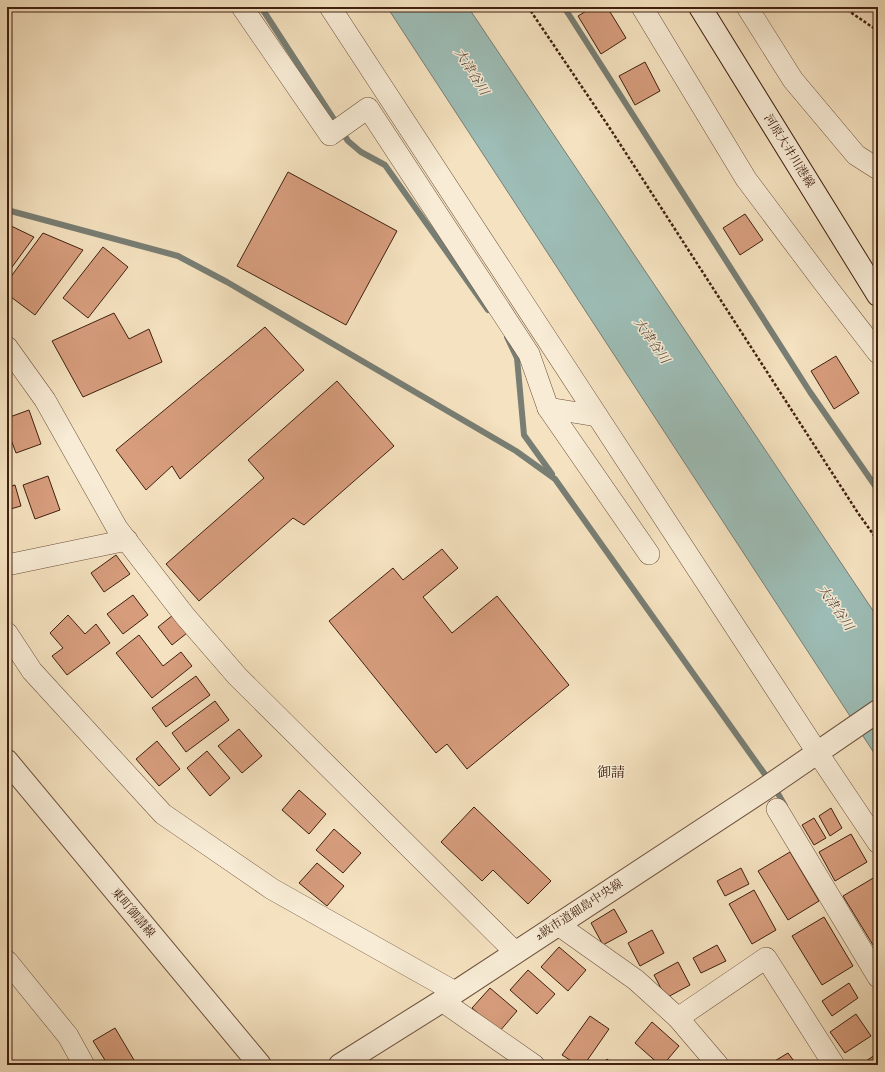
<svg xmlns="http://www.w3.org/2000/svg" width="885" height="1072" viewBox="0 0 885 1072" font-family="'IM FELL English','Noto Serif JP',serif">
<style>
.water{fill:#9dbdb6;stroke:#787e74}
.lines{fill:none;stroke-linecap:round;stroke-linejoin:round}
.stream{stroke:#787e74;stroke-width:6}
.building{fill:#d79d7d;stroke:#402010}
.minor-casing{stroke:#6d503c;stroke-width:22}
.tertiary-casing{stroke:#6d503c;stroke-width:24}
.secondary-casing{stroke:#402010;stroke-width:24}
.path{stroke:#402010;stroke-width:2.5;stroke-dasharray:3 2;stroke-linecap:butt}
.minor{stroke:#f8ecd6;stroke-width:21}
.tertiary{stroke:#f8ecd6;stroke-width:22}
.secondary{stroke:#f8ecd6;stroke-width:22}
.labels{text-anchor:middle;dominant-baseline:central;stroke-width:3;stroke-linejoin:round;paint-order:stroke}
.street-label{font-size:12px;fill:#402010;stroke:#f8ecd6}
.water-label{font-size:13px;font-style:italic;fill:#5c4f42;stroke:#f8ecd6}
.quarter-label{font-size:14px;fill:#402010;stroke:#f8ecd6}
</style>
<rect width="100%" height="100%" fill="#f5e2c0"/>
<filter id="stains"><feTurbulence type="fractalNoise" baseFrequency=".005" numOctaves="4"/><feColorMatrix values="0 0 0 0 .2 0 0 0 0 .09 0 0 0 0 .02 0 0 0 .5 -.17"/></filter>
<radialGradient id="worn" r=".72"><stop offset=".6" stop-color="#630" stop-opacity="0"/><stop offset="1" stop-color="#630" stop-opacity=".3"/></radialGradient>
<polygon class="water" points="387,7 468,7 878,618 878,759"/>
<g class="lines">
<g class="stream">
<polyline points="261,7 348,141 361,152 385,165 488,310"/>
<polyline points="564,7 810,392 878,490"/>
<polyline points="7,210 178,256 227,282 516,451 555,479 776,790 785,806"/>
<polyline points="507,337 517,358 524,435 552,474"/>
</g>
</g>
<g class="building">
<polygon points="593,7 607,7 626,38 601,54 578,16"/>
<polygon points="645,62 660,91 635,105 619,76"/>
<polygon points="288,172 397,231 346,325 237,266"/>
<polygon points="745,214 763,240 740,255 723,228"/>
<polygon points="7,224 34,237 7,274"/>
<polygon points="43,233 83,250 35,315 7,294 7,282"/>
<polygon points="103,247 128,267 88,318 63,298"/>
<polygon points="114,313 129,339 149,329 162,362 83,397 52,341"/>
<polygon points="265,327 304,370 180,479 172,466 146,490 116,450"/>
<polygon points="836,356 859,393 834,409 811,371"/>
<polygon points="337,381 394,446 304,525 293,518 199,601 166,564 264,478 248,460"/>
<polygon points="29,410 41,444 16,453 7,429 7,418"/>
<polygon points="48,476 60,510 35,519 23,485"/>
<polygon points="15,485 21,506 7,510 7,487"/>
<polygon points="442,549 458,568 423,597 452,633 497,596 569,685 467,769 447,744 436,753 329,621 393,568 403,580"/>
<polygon points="116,555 130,574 104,592 91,573"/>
<polygon points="133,595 148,615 123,634 107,614"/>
<polygon points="68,615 85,634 96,624 110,643 67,675 52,656 63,648 50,633"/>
<polygon points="173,615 187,633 172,645 158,627"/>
<polygon points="139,635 163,666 181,652 192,666 152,698 116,653"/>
<polygon points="196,676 210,695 166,727 152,708"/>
<polygon points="215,701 229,720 186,752 172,733"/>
<polygon points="239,729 262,756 242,773 218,746"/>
<polygon points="157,741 180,769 159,786 136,759"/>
<polygon points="207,751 230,778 210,796 187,768"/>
<polygon points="299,790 326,814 309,834 282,810"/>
<polygon points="474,807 551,881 528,904 493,870 482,881 441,842"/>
<polygon points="831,808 842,828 830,836 819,816"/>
<polygon points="814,818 826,838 814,845 802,825"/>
<polygon points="334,829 361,853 343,873 316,850"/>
<polygon points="851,834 867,862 835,881 819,852"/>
<polygon points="790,852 819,901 788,920 758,871"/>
<polygon points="317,863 344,886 327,906 299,883"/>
<polygon points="741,868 749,884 725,896 717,881"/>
<polygon points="875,877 878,882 878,942 873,945 843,896"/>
<polygon points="754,890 776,930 752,944 729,904"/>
<polygon points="614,909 627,932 603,945 591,923"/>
<polygon points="824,917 853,966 822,985 792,936"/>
<polygon points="652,930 664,953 640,966 628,943"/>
<polygon points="717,945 726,961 701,973 693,958"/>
<polygon points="559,947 586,970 568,991 541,967"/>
<polygon points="678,962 690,985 666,998 654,975"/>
<polygon points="528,970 555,994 537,1014 510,990"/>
<polygon points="849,983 858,998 832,1016 822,1001"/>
<polygon points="490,988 517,1011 499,1032 472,1008"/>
<polygon points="856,1014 871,1036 845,1053 830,1032"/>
<polygon points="590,1016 609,1029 584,1065 578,1065 562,1055"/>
<polygon points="652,1022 679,1046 663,1065 660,1065 635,1043"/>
<polygon points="115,1028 134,1060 125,1065 108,1065 93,1041"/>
<polygon points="788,1053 797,1065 768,1065"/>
<polygon points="878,1053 878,1065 860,1065"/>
<polygon points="607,1059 614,1065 602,1065"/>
</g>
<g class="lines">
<g class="minor-casing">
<g id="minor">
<polyline points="242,7 330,135 368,108 529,354 548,408 649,554"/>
<polyline points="330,7 817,752 878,843"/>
<polyline points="642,7 746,179 824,283 878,353"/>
<polyline points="747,7 793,80 856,155 878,169"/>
<polyline points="7,347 45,400 117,528 185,616 237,676 515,952"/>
<polyline points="548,408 597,416"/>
<polyline points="7,565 127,540"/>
<polyline points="7,633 32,671 163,814 272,889 455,992"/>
<polyline points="777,809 878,977"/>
<polyline points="557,924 636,980 678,1018 718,1065"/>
<polyline points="7,961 68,1036 84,1065"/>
<polyline points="442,1001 534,1065"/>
<polyline points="678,1018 766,958 834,1065"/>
</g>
</g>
<g class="tertiary-casing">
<g id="tertiary">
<polyline points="7,761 260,1065"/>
<polyline points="340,1065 442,1001 760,792 878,711"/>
</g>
</g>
<g class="secondary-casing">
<polyline id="secondary" points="700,7 878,295"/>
</g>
<g class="path">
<polyline points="528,7 611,130 858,513 878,541"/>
<polyline points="843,7 878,31"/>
</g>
<use href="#minor" class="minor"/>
<use href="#tertiary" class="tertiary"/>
<use href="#secondary" class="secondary"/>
</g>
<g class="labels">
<g class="street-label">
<text transform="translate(789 151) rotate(58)">河原大井川港線</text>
<text transform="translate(579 910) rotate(-33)">2級市道細島中央線</text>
<text transform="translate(133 913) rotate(50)">東町御請線</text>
</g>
<g class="water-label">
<text transform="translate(471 72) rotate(58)">大津谷川</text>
<text transform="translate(651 341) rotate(55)">大津谷川</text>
<text transform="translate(835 608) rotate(55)">大津谷川</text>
</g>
<g class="quarter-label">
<text x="611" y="773">御請</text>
</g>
</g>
<rect width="885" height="1072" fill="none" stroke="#f5e2c0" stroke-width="24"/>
<rect x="8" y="8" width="869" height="1056" fill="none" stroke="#402010" stroke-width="2"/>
<rect x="12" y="12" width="861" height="1048" fill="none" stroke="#402010"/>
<rect width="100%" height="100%" filter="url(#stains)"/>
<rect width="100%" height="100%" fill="url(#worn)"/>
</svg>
